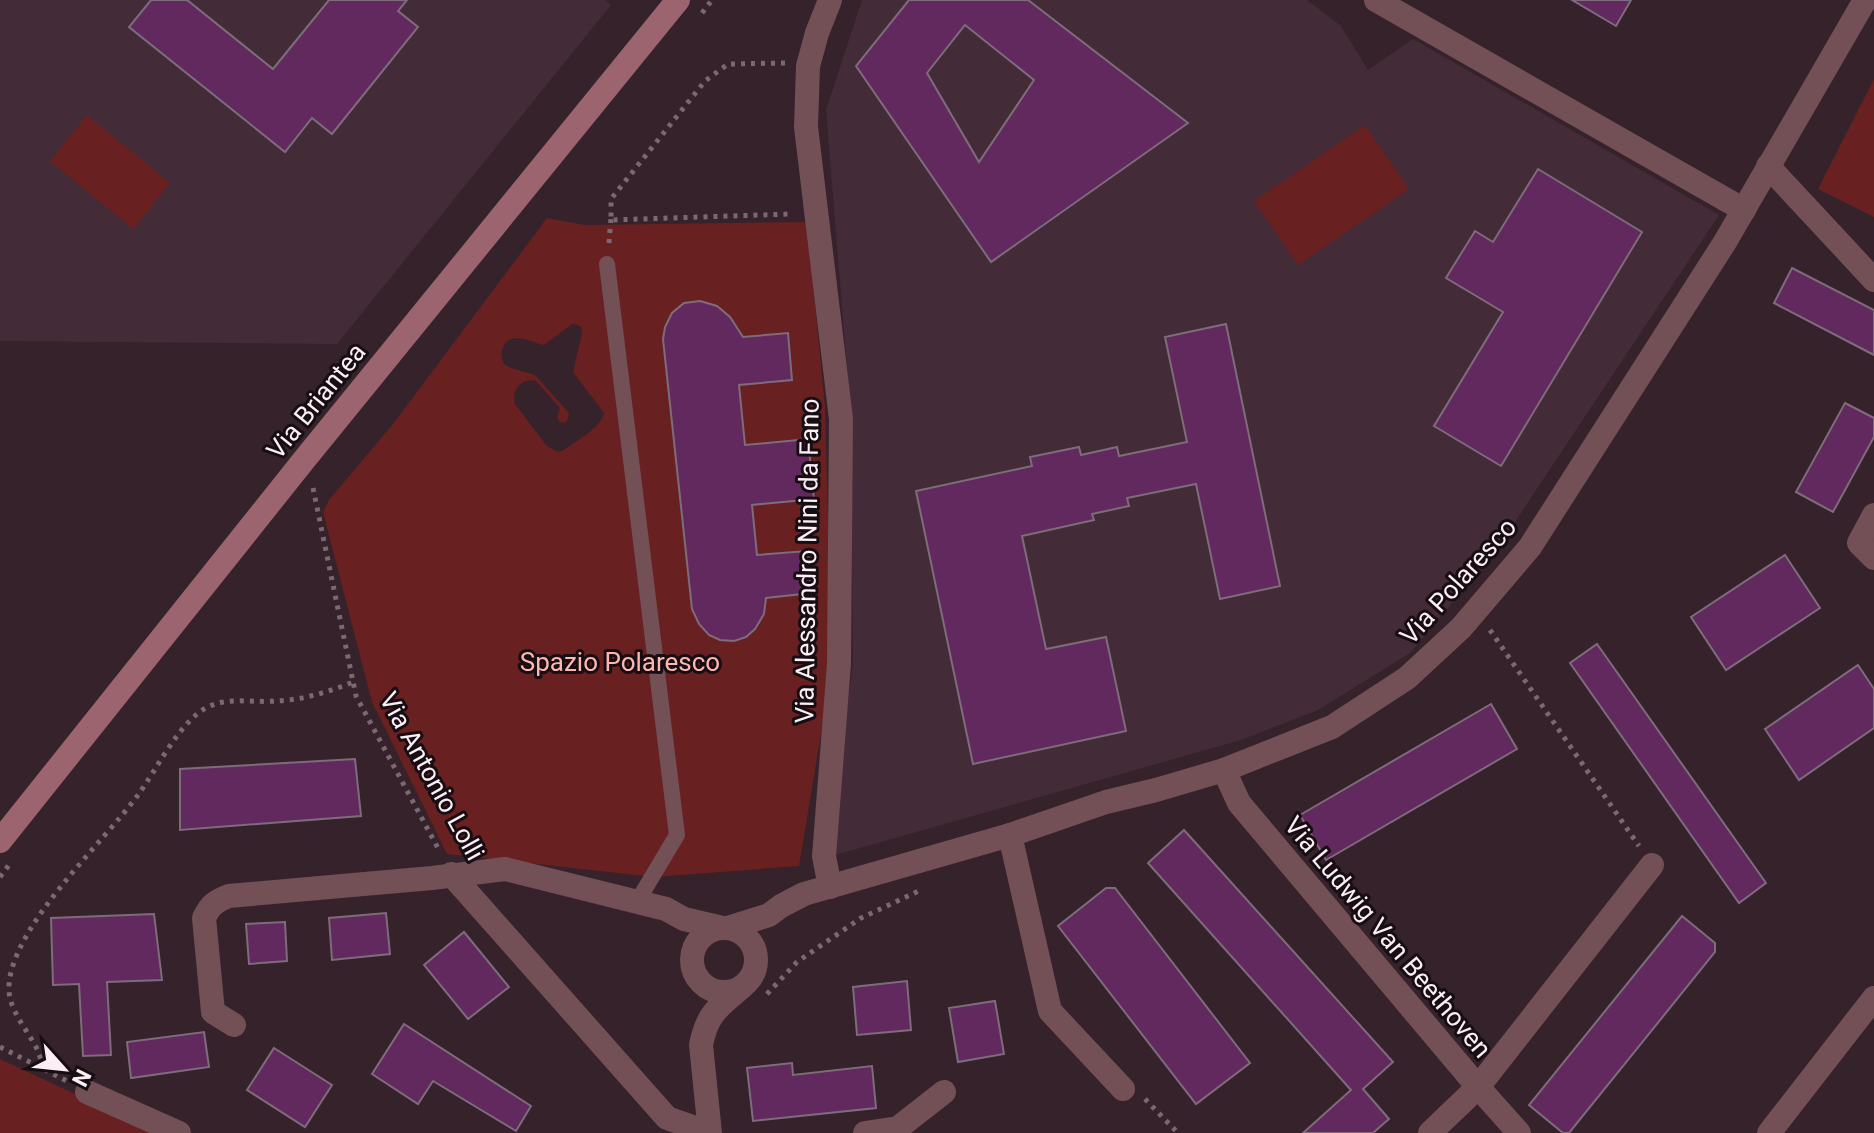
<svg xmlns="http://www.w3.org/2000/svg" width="1874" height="1133" viewBox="0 0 1874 1133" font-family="Roboto,sans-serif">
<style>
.built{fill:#442b38}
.green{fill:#682120;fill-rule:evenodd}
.building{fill:#62295e;stroke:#7e6b7b;stroke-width:2;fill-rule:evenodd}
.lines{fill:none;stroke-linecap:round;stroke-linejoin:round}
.path{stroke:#7b6972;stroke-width:5;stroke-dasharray:4 6;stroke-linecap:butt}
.service{stroke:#734f56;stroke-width:16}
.minor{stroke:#734f56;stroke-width:24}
.secondary{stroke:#9c646f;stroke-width:24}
.labels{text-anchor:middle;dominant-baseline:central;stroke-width:6;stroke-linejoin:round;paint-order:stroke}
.street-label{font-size:26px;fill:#fceef5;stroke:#170e13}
.park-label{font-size:26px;fill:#fdb6b0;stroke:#170e13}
</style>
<rect width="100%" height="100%" fill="#35222b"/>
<g class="built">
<polygon points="0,0 605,0 611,5 337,344 0,341"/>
<polygon points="862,0 1307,0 1341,26 1368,70 1413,39 1719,215 1495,552 1410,653 1318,710 1241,740 828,857 853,663 851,417 826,110"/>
</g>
<g class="green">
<polygon points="1874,79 1874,217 1818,189"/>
<polygon points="87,115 170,183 133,229 50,161"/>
<polygon points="1365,125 1409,189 1298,265 1254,201"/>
<path d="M547,218L585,225L807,222L825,407L832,667L799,866L654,877L447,854L372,702L323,512L329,500L393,424ZM572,324L578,325L581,327L582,333L573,372L604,413C600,429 577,440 564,450L558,452L547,446L515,404C511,390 521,378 536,381L560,408L557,418L560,422L564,423L567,421L569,413L535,375L511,368L504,364C501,357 500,351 505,344C513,332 532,342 544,345Z"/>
<polygon points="0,1059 159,1133 0,1133"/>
</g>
<g class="building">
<polygon points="151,0 187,0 273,69 329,0 407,0 398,11 418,27 332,134 312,118 285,152 129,27"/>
<path d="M909,0H1028L1188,123L991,262L856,66ZM965,25L1034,80L979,162L927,73Z"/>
<polygon points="1572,0 1631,0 1616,26"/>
<polygon points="1538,169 1642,232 1501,466 1434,426 1503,312 1446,278 1475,231 1493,242"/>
<polygon points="1792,268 1874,310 1874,355 1774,303"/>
<polygon points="700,301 717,306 730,317 743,337 788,333 792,380 739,385 745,445 808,439 814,499 752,505 757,555 807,551 811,593 766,598 764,614 755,629 746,637 734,641 720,640 709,635 699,624 692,609 663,339 665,327 672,313 684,303"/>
<polygon points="1226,324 1280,586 1220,599 1196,484 1127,498 1129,506 1092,514 1094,520 1022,536 1046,649 1106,637 1126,731 973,764 916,491 1032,466 1030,457 1079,447 1081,455 1117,447 1119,456 1187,442 1165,337"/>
<polygon points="1845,403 1874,418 1874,437 1833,512 1796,492"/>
<polygon points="1785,555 1820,608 1726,670 1691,617"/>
<polygon points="1597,644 1766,883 1739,903 1570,663"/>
<polygon points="1858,665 1874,689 1874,728 1799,780 1765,729"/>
<polygon points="1491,704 1517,749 1326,860 1300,815"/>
<polygon points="355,759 361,816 180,830 180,769"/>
<polygon points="1184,830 1393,1062 1363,1089 1389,1119 1373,1133 1303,1133 1351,1090 1148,863"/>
<polygon points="1106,888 1115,888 1250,1063 1196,1104 1058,926"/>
<polygon points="386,913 390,954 332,960 329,918"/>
<polygon points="154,914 162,980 107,982 111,1055 83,1056 79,984 53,985 51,918"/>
<polygon points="1682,916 1715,943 1715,952 1569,1133 1563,1133 1529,1105"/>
<polygon points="285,922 287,961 249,964 246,924"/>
<polygon points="464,932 509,987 468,1019 424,965"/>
<polygon points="907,981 911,1030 857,1035 853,987"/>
<polygon points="995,1001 1004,1054 958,1062 949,1008"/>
<polygon points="404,1024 531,1106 516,1131 433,1081 418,1104 372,1074"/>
<polygon points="204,1032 209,1067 131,1078 127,1042"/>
<polygon points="274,1048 332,1085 305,1127 247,1090"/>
<polygon points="792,1063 793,1075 872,1066 876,1108 753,1121 747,1068"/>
</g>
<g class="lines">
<g class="path">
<polyline points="702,13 712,0"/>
<polyline points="785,63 728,64 705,81 611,199 611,220 791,214"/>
<polyline points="609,243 611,217"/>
<polyline points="313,488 356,696 440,852"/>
<polyline points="1490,630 1639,846"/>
<polyline points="0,877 9,865"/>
<polyline points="767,994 797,962 861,918 923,889"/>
<polyline points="0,1047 67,1081"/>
<path d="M44,1068C42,1063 40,1057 38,1051C28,1030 7,1009 9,985C13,925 102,844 138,795C156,771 181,718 210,706C230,697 255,703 276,701C302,700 329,692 353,682"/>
<polyline points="1145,1099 1178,1133"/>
</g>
<polyline class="service" points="607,264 677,835 637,902"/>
<g class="minor">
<polyline points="1376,0 1744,210"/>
<polyline points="1768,166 1874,280"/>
<polyline points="1874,515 1859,543 1874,558"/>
<polyline points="1224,770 1239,803 1478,1087 1519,1133"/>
<polyline points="1010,835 1050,1011 1123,1089"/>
<path d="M451,874L667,1118L710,1133L701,1045C707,1014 718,1007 742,987"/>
<polyline points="830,887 824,856 839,664 841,419 806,127 808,66 817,33 830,0"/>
<circle cx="724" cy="960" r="32"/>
<polyline points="728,928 769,915 781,906 804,894 1010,835 1106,802 1156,790 1224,770 1332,727 1407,678 1461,628 1530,547 1725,242 1865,0"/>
<path d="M234,1025L213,1012L204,918C210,905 216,901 229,896L432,878L505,869L666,909L684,919L723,928"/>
<polyline points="87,1092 179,1133"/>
<polyline points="865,1133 898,1128 944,1092"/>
<polyline points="1430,1133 1478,1087 1652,865"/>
<polyline points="1769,1133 1874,998"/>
</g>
<polyline class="secondary" points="0,841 304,460 678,0"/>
</g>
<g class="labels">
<g class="street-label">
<text transform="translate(316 401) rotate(-51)">Via Briantea</text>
<text transform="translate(807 561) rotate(-89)">Via Alessandro Nini da Fano</text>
<text transform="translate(1458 581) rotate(-48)">Via Polaresco</text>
<text transform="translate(432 776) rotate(61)">Via Antonio Lolli</text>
<text transform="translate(1388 937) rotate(50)">Via Ludwig Van Beethoven</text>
</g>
<g class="park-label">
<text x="620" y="662">Spazio Polaresco</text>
</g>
</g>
<g transform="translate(64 1069) rotate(117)" stroke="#170e13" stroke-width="6" paint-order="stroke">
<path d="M0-6L14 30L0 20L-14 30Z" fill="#fceef5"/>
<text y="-12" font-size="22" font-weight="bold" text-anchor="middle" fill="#fceef5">N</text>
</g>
</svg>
